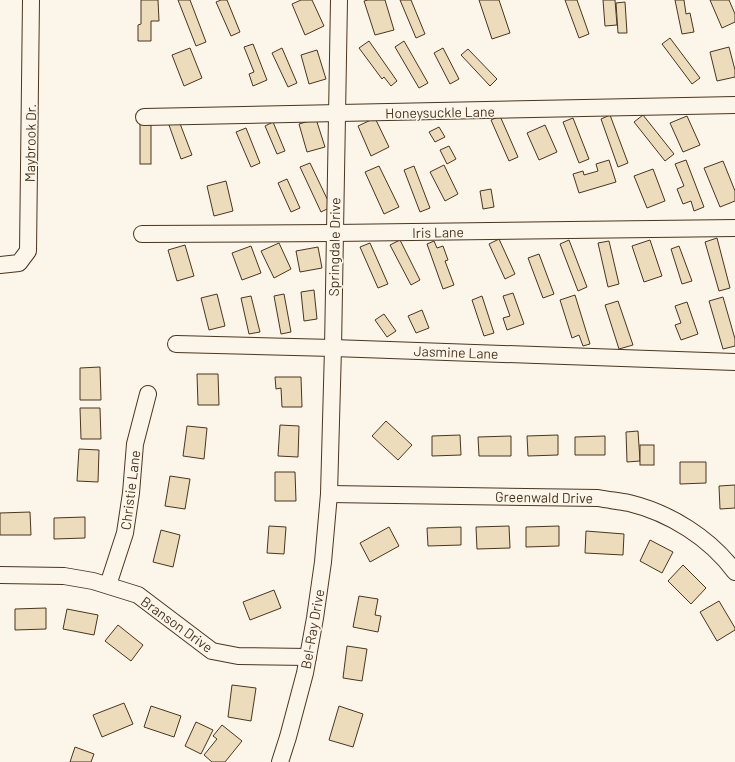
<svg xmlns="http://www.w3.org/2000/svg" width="735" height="762" viewBox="0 0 735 762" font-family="Barlow,sans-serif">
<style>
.building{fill:#ecdcbc;stroke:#4a3520}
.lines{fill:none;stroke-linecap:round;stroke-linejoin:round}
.minor-casing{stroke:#4a3520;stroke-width:18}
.minor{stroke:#fbf6e9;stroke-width:16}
.labels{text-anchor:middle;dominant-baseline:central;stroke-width:3;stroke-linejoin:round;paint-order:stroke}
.street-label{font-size:14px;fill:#4a3520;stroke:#fbf6e9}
</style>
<rect width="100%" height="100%" fill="#fbf6e9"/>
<g class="building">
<polygon points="141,0 158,0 159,21 151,21 151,41 138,41 138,25 141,24"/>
<polygon points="178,0 190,0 206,42 196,46"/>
<polygon points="221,0 227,0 240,32 231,36 216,2"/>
<polygon points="301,0 312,0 324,26 305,35 292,4"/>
<polygon points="368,0 385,0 394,30 375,35 364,1"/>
<polygon points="400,0 411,0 425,34 416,38"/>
<polygon points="479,0 499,0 510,33 492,39"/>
<polygon points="565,0 577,0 589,34 579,38"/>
<polygon points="603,0 615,0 617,25 605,26"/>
<polygon points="675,0 684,0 686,14 690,13 694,32 682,34"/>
<polygon points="710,0 729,0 735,14 735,22 722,28"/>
<polygon points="625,2 627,33 618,33 616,3"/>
<polygon points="670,38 700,78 692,84 662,44"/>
<polygon points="369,41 397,81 391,86 384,77 382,79 359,48"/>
<polygon points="404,41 428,83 419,88 395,47"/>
<polygon points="253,44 267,80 253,86 249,74 254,72 244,47"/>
<polygon points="729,47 735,70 735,77 717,81 710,52"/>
<polygon points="190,48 202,78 184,86 172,55"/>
<polygon points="282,48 297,83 288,87 272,53"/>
<polygon points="443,48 459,79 450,84 434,53"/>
<polygon points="468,49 497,79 490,86 461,55"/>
<polygon points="317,50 326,79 309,84 301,55"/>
<polygon points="610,115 628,163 618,167 601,119"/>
<polygon points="643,115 674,154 665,161 634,122"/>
<polygon points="500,116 518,157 509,161 491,120"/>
<polygon points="687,116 700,145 683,152 670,123"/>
<polygon points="375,118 389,147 371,156 358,126"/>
<polygon points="573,118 589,159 579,163 563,122"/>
<polygon points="316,119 325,147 307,152 299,124"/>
<polygon points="179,121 192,155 181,159 169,125"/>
<polygon points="273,122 285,151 277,154 265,126"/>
<rect x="140" y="124" width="11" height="40"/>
<polygon points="545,125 557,152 539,160 527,133"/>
<polygon points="439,127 445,137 435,142 429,132"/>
<polygon points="246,128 260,163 251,167 236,132"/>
<polygon points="449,146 456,159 447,164 440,150"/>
<polygon points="609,160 616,182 579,193 573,174 583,171 584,175 598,171 596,164"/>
<polygon points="686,160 704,207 694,211 691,201 683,204 677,189 684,186 675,164"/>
<polygon points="723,161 735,191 735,201 720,207 704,168"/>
<polygon points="310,163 331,207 321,212 300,167"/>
<polygon points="444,165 458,194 445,201 430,172"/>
<polygon points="379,166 399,207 384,214 365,172"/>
<polygon points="414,166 430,208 420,212 404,170"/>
<polygon points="653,169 665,201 647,208 634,176"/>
<polygon points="287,179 300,208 291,212 278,183"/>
<polygon points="226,181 233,211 214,216 207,186"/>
<polygon points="491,189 494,207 483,209 480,191"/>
<polygon points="717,238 730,288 719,291 705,242"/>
<polygon points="499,239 515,274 505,279 489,244"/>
<polygon points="400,240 420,280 411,285 390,245"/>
<polygon points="569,240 587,287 578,291 560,244"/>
<polygon points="650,240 662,276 644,282 632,246"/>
<polygon points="434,241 437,248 443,246 448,260 445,261 454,285 443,289 427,244"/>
<polygon points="609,241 619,284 608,287 598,243"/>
<polygon points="279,243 291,269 274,278 261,251"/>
<polygon points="370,243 388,284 378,288 360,247"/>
<polygon points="185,245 194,276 177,281 168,250"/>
<polygon points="251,246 261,273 242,280 232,253"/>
<polygon points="679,246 692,281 682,284 671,249"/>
<polygon points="318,247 322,268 300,272 296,251"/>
<polygon points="539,254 554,294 543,298 528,258"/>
<polygon points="314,290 317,319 304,321 301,292"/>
<polygon points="513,293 524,324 507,330 503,318 510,316 503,296"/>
<polygon points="217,294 225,326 209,330 201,298"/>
<polygon points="284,294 291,332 281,334 274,296"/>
<polygon points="575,295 590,344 583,346 579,335 572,338 560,300"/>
<polygon points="251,296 260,332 249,334 241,298"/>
<polygon points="482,296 494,333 484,336 472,300"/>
<polygon points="723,297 735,339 735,346 723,349 709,301"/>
<polygon points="618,301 633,345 619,349 605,305"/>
<polygon points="687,302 698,334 681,340 675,325 681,323 675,306"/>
<polygon points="422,310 429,328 416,333 408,316"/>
<polygon points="384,314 396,331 387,337 375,320"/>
<polygon points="100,367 101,400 80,400 80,368"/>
<polygon points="197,374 218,374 219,405 198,405"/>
<polygon points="275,377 301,377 302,407 282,407 281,388 276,389"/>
<polygon points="80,408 100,408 101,439 81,439"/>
<polygon points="386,421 412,445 398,460 372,436"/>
<polygon points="280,425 299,426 298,457 278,456"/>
<polygon points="187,426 207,428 204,459 183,456"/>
<polygon points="638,431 640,461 627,462 626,432"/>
<polygon points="460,435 461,455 432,456 432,436"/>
<polygon points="558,435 558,455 528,456 527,436"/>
<polygon points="511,436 511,456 479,456 478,437"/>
<polygon points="605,436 605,455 575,455 575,437"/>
<rect x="640" y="445" width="14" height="20"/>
<polygon points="79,449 99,450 98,482 77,481"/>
<polygon points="680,462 706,462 706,483 680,484"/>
<polygon points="275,472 295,472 296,501 275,501"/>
<polygon points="170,476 190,479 185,509 165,506"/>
<polygon points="735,485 735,508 720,509 719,486"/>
<polygon points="30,512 31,535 0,535 0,513"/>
<polygon points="85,517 85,538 54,539 54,518"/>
<polygon points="269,526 286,527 284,554 267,553"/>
<polygon points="509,526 510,548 477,549 476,527"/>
<polygon points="559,526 559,546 526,547 526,527"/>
<polygon points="389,527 399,546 370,562 360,543"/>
<polygon points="461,527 461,545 428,546 427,528"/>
<polygon points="161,530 180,535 173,567 153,562"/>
<polygon points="586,531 624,534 623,555 585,553"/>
<polygon points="650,540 673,552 662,573 640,561"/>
<polygon points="683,565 706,588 691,604 668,581"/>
<polygon points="274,590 281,608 250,620 243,602"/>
<polygon points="359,596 378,599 375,615 381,616 378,632 353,627"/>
<polygon points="719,601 735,628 735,630 717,641 700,612"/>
<polygon points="46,608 46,629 15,630 15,609"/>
<polygon points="67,609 98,615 94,635 63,629"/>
<polygon points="118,625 143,645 131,661 105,641"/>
<polygon points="347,646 367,649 362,681 343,678"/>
<polygon points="232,685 256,688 251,721 228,717"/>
<polygon points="124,703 133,724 102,737 93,715"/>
<polygon points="151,706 181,716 174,737 144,727"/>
<polygon points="339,706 363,714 353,747 329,740"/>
<polygon points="196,722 213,730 201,754 185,746"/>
<polygon points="222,725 242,741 225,762 212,762 204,755 217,739 213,736"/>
<polygon points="75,747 94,754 91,762 70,762"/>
</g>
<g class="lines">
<g class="minor-casing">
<g id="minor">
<polyline points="144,117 735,105"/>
<polyline points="142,234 334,233 735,228"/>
<polyline points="0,265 19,263 28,251 31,0"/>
<polyline points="176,344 333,348 735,362"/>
<path d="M329,494L598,498C608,500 619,501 629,503C670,513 710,538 735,572"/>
<polyline points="0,575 64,576 93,581 138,595 212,651 238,656 308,657"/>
<polyline points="108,585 125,533 131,493 135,444 148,394"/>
<polyline points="280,762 288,737 305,673 315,618 323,562 329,494 333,348 339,0"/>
</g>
</g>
<use href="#minor" class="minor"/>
</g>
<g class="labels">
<g class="street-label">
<text transform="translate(440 112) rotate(-1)">Honeysuckle Lane</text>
<text transform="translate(30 143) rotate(-89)">Maybrook Dr.</text>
<text transform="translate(438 232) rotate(-1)">Iris Lane</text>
<text transform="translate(334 247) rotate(-89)">Springdale Drive</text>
<text transform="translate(456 352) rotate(2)">Jasmine Lane</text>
<text transform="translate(130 490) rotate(-83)">Christie Lane</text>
<text transform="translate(544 497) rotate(1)">Greenwald Drive</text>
<text transform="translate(177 624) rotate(36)">Branson Drive</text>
<text transform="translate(312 629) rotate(-80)">Bel-Ray Drive</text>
</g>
</g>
</svg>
